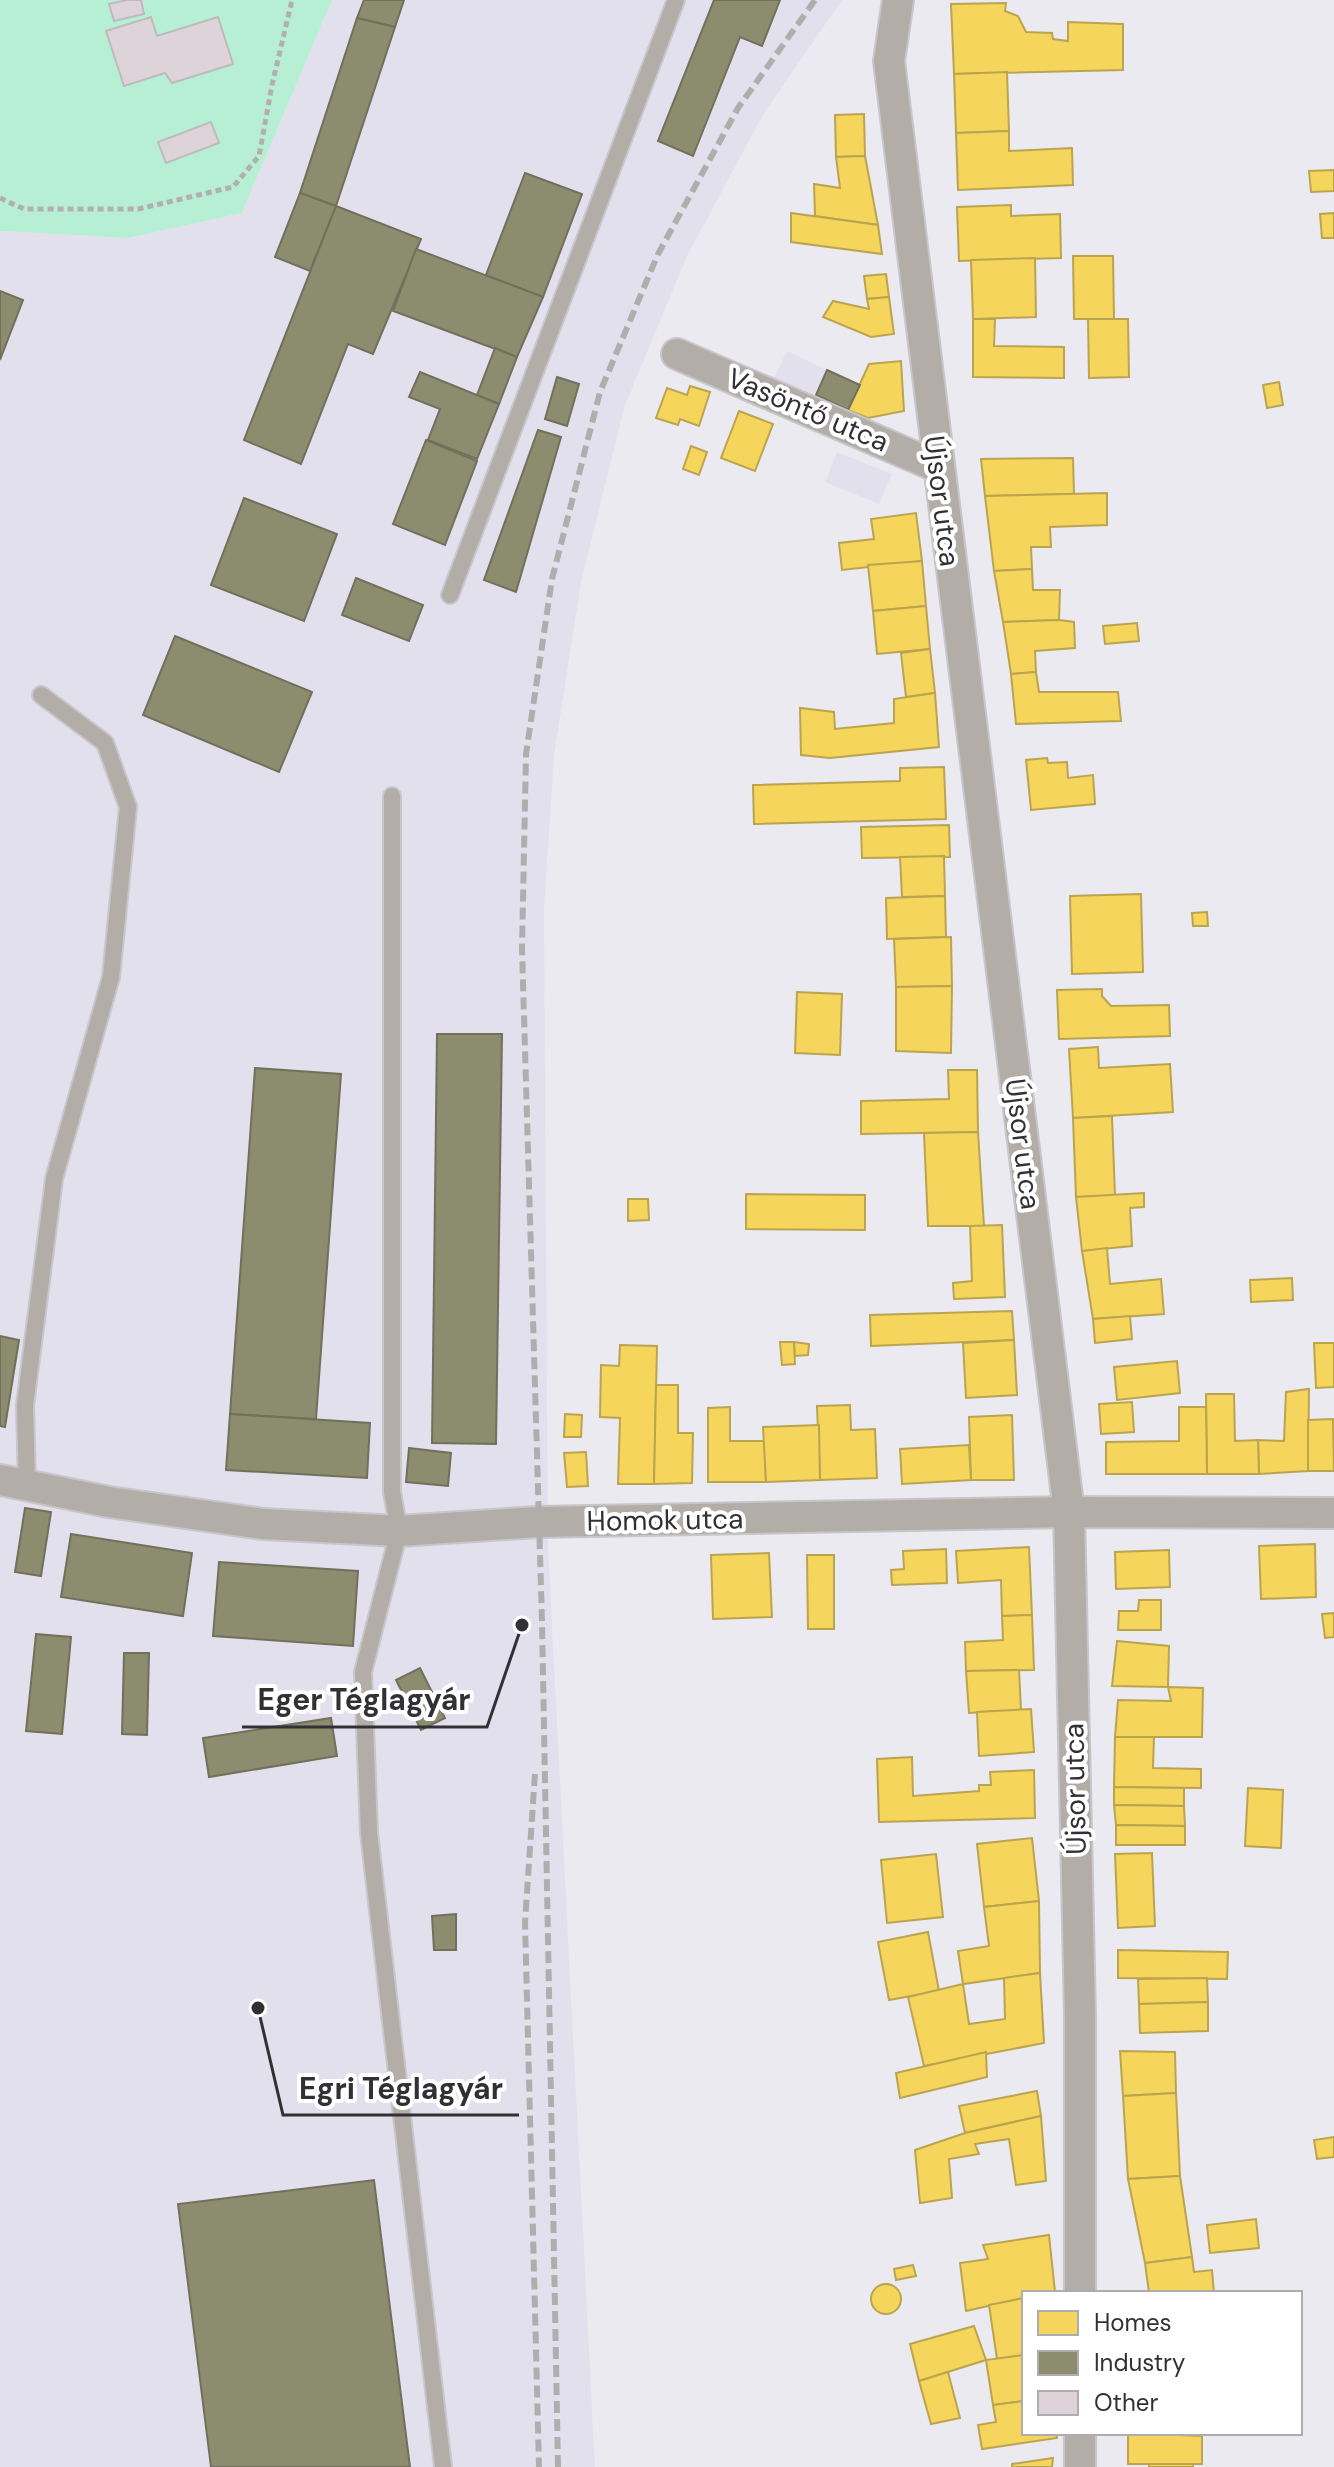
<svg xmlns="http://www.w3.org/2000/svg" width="1334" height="2467" viewBox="0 0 1334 2467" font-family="'DM Sans',sans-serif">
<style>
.built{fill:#e3e0ee}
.green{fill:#b7efd5}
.homes{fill:#f6d55c;stroke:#bba450;stroke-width:2}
.industry{fill:#8c8c6e;stroke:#71705d;stroke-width:2}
.building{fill:#dfd3da;stroke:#bebbbe;stroke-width:2}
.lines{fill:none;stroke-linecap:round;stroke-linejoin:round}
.lane-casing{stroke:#c7c6ca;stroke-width:20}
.street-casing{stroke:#c7c6ca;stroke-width:34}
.path{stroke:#b4afaf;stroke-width:5;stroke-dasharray:6 4;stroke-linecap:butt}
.lane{stroke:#b3ada8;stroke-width:16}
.street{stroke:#b3ada8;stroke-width:30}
.rail{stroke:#b0aeac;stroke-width:6;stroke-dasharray:12 6;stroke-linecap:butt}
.labels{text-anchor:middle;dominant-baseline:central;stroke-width:8;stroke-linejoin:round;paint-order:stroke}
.street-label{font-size:28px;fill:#313035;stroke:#fff}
.leader{fill:none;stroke:#313035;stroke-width:3}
.callout-dot{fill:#313035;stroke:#fff;stroke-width:3}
.callout-label{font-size:30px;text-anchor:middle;font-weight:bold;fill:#313035;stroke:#fff;stroke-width:8;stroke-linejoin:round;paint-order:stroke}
</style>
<rect width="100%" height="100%" fill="#ebeaf0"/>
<g class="built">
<polygon points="332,0 842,0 764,113 687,256 625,405 581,582 554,756 544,908 548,1546 595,2467 0,2467 0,231 128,238 242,213"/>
<polygon points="787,351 827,370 816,395 774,378"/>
<polygon points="837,452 892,474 879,504 825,482"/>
</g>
<polygon class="green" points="0,0 332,0 242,213 128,238 0,231"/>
<g class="homes">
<polygon points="1006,3 1005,11 1018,16 1026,32 1052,33 1053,39 1068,41 1068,22 1123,24 1123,70 954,74 951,4"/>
<polygon points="1007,72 1009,131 956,133 954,74"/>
<polygon points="864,114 865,156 836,157 835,115"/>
<polygon points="1009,131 1009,151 1072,148 1073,185 958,190 956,133"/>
<polygon points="865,156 878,225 815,216 814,184 840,188 836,157"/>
<polygon points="1334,170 1334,191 1311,192 1309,171"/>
<polygon points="1011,205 1011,216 1060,214 1061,258 959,261 957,207"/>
<polygon points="791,213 878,225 882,254 791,242"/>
<polygon points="1334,213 1334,238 1322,238 1320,214"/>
<polygon points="1073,256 1113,256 1114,319 1074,319"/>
<polygon points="1035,258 1036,317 973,319 971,260"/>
<polygon points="886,274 889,297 867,299 864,276"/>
<polygon points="889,297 894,334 871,337 823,317 833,301 869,309 867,299"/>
<polygon points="973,319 995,319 994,346 1064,347 1064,378 973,377"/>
<polygon points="1088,319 1128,319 1129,377 1089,378"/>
<polygon points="901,361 904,411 868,418 848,410 869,364"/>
<polygon points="1279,382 1283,405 1267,408 1263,385"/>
<polygon points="690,386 710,392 699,426 680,419 678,425 656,418 667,388 687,395"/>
<polygon points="739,411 773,424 755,471 721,458"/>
<polygon points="691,446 707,452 699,475 683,469"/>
<polygon points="1073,458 1074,494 985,496 981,459"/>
<polygon points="1107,493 1107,525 1050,527 1051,547 1031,547 1032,569 994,571 985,496"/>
<polygon points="916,513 922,561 842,570 839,543 874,539 871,519"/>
<polygon points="922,561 926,606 873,611 868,565"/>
<polygon points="1032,569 1033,590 1060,590 1059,620 1003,622 994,571"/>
<polygon points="926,606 930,649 877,654 873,611"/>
<polygon points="1059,620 1074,622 1075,648 1035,651 1036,672 1011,674 1003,622"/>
<polygon points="1137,623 1139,641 1105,644 1103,626"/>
<polygon points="930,649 935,693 906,697 901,653"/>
<polygon points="1036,672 1039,692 1118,692 1121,721 1016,724 1011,674"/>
<polygon points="935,693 939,747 830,758 801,755 800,708 834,712 835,729 894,723 894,699"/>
<polygon points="1047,758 1048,763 1067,762 1068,778 1093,775 1095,804 1031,810 1026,760"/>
<polygon points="944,767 946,819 754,824 753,785 900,781 900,768"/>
<polygon points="949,825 950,857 862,858 861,827"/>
<polygon points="944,856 945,896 902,897 900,857"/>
<polygon points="1141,894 1143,972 1072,974 1070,896"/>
<polygon points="945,896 946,937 887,939 886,898"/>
<polygon points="1207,912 1208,926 1193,926 1192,913"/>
<polygon points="951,937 952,986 896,987 894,939"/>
<polygon points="952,986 951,1053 896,1051 896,987"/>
<polygon points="1102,989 1102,996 1111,1006 1169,1005 1170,1036 1059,1039 1057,990"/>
<polygon points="797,992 842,994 840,1055 795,1053"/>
<polygon points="1098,1047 1099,1068 1170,1064 1173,1112 1073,1118 1069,1049"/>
<polygon points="948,1070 977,1070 978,1132 861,1134 861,1101 949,1099"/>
<polygon points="1112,1116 1115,1196 1076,1197 1073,1118"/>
<polygon points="978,1132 984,1226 928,1226 924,1133"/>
<polygon points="1144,1193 1144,1207 1130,1208 1132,1246 1082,1251 1076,1197"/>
<polygon points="746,1194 865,1195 865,1230 746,1229"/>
<polygon points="628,1199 648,1199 649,1220 628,1221"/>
<polygon points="1002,1225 1005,1297 954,1299 953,1283 972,1281 970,1226"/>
<polygon points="1107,1248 1110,1284 1161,1279 1164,1314 1093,1319 1082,1251"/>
<polygon points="1292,1278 1293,1300 1251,1302 1250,1280"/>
<polygon points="1012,1311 1014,1340 871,1346 870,1315"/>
<polygon points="1130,1316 1132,1339 1095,1343 1093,1319"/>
<polygon points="1014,1340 1017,1395 966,1398 963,1343"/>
<polygon points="780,1342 794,1342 795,1364 782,1365"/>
<polygon points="794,1342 809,1344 808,1355 795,1356"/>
<polygon points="1314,1343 1334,1343 1334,1387 1316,1388"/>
<polygon points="620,1345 657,1346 654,1484 618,1484 620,1418 600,1417 601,1365 619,1366"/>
<polygon points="1177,1361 1180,1393 1117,1400 1114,1367"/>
<polygon points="656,1385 678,1385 678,1433 693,1433 692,1483 654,1484"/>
<polygon points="1309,1389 1308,1471 1259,1474 1258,1440 1284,1441 1286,1392"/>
<polygon points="1206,1394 1234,1394 1235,1441 1258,1440 1259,1474 1207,1474"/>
<polygon points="1132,1402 1134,1432 1101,1434 1099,1404"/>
<polygon points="850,1405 851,1430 875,1429 877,1478 820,1480 817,1406"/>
<polygon points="730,1407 730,1441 765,1441 766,1482 708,1482 708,1408"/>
<polygon points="1179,1407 1206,1407 1207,1474 1106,1474 1106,1442 1179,1441"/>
<polygon points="565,1414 582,1415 581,1437 564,1437"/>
<polygon points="1012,1415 1014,1480 971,1480 969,1417"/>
<polygon points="1333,1419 1334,1471 1308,1471 1308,1420"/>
<polygon points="819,1425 820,1480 766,1482 763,1427"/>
<polygon points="969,1445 971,1480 902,1484 900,1449"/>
<polygon points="586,1452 588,1486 567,1487 564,1453"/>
<polygon points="1315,1544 1316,1597 1261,1599 1259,1546"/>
<polygon points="1029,1547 1032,1615 1002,1616 1001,1580 958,1583 956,1551"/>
<polygon points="946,1549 947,1583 892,1585 891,1570 904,1569 903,1551"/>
<polygon points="1169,1550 1170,1587 1116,1589 1115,1552"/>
<polygon points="769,1553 772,1617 713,1619 711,1555"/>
<polygon points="807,1555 834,1555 834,1629 808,1629"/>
<polygon points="1139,1600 1161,1600 1161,1630 1118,1630 1119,1611 1138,1611"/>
<polygon points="1334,1613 1334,1637 1325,1638 1322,1614"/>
<polygon points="1032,1615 1034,1670 966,1671 965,1642 1003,1640 1002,1616"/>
<polygon points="1117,1641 1169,1646 1168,1687 1112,1686"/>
<polygon points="1019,1670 1021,1710 969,1713 966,1671"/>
<polygon points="1168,1687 1203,1688 1202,1737 1115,1737 1118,1700 1171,1701"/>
<polygon points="1031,1709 1034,1752 979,1756 977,1712"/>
<polygon points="1115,1737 1154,1737 1153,1768 1201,1769 1201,1788 1114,1787"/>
<polygon points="912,1757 913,1796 979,1791 979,1785 991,1785 990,1772 1034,1770 1035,1818 879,1822 877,1759"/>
<polygon points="1114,1787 1184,1788 1184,1806 1114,1805"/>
<polygon points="1248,1788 1283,1790 1281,1848 1245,1846"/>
<polygon points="1114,1805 1184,1806 1185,1826 1116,1825"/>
<polygon points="1116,1825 1185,1826 1185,1845 1116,1845"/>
<polygon points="1032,1838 1039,1901 984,1907 977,1844"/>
<polygon points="1152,1853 1155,1926 1118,1928 1115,1854"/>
<polygon points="936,1854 943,1917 887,1923 881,1860"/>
<polygon points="1039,1901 1040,1973 963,1984 958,1951 989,1946 984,1907"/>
<polygon points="928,1932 939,1991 889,2000 878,1942"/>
<polygon points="1118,1950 1228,1952 1227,1979 1118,1978"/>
<polygon points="1040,1973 1044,2043 924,2066 908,1997 963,1984 969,2024 1005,2019 1004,1978"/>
<polygon points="1207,1978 1208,2002 1139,2004 1138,1979"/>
<polygon points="1208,2002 1208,2031 1140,2033 1139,2004"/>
<polygon points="1120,2051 1175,2052 1176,2093 1123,2096"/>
<polygon points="986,2052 987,2077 900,2098 896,2073"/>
<polygon points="1037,2091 1041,2116 965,2133 959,2106"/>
<polygon points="1176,2093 1180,2176 1128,2179 1123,2096"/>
<polygon points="1041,2116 1046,2181 1016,2185 1009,2139 975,2144 979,2154 949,2159 952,2198 920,2203 915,2150 965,2133"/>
<polygon points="1334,2137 1334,2157 1317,2159 1314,2140"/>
<polygon points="1180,2176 1192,2257 1145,2263 1128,2179"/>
<polygon points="1256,2219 1259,2248 1210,2253 1207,2225"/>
<polygon points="1049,2235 1055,2292 1024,2293 1024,2298 966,2311 960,2263 988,2259 983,2245"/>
<polygon points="1192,2257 1194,2272 1212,2270 1214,2293 1149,2293 1145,2263"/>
<polygon points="913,2265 916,2276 896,2280 894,2269"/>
<circle cx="886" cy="2299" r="15"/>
<polygon points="1024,2298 1024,2355 997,2359 989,2305"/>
<polygon points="974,2326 986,2360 919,2381 910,2344"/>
<polygon points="1024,2355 1024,2401 993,2405 986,2360"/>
<polygon points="948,2372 960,2418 931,2424 919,2381"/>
<polygon points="1024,2401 1024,2433 1056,2433 1057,2438 982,2449 978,2425 996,2422 993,2405"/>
<polygon points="1128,2433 1202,2436 1202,2464 1128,2464"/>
<polygon points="1053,2458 1052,2467 1012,2467 1012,2464"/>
<rect x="1149" y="2464" width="44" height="3"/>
</g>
<g class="industry">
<polygon points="364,0 404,0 395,27 357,18"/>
<polygon points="714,0 780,0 762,46 740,37 693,156 658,141"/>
<polygon points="357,18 395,27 336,206 300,193"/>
<polygon points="525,173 582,194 543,297 486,275"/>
<polygon points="300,193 336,206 310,271 275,257"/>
<polygon points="336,206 421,239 373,354 348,344 301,464 244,440"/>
<polygon points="416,249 543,297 517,357 393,311"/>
<polygon points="0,291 23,300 0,360"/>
<polygon points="495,348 517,357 499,404 477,395"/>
<polygon points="827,370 860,385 848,410 816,395"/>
<polygon points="420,372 499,404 477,459 428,440 440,409 409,397"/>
<polygon points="557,377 579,384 567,426 545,419"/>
<polygon points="538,430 561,437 516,592 484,580"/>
<polygon points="426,440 477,461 445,545 393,524"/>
<polygon points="244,498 337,534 304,621 211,585"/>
<polygon points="356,578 423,605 409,641 342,615"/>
<polygon points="175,636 312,692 279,772 143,715"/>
<polygon points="437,1034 502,1034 496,1444 432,1443"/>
<polygon points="255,1068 341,1074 316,1419 230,1414"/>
<polygon points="0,1336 19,1340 5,1427 0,1426"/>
<polygon points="230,1414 370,1423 367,1478 226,1470"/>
<polygon points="409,1448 451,1453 448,1486 406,1482"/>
<polygon points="25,1508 51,1512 41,1576 15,1572"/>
<polygon points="71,1534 192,1553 183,1616 61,1597"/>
<polygon points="219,1562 358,1571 353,1646 213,1636"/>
<polygon points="36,1634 71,1637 62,1734 26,1731"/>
<polygon points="124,1653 149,1653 147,1735 122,1734"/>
<polygon points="420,1668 445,1718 421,1730 396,1680"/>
<polygon points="331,1718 337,1756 209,1777 203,1738"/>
<polygon points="456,1914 456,1950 434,1950 432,1916"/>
<polygon points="374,2180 410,2467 211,2467 178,2204"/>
</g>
<g class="building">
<polygon points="127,0 141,0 144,14 114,21 109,4"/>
<polygon points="151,17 157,36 218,17 233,64 172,83 165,73 124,86 106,31"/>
<polygon points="211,122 219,143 166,163 158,142"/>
</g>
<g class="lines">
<g class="lane-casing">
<g id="lane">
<polyline points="450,595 676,0"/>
<polyline points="392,796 392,1492 399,1531 363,1672 369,1833 443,2467"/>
<polyline points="27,1486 25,1405 54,1179 111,977 128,807 105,743 41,695"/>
</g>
</g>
<g class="street-casing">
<g id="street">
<polyline points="898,0 889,61 1069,1512 1080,2016 1080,2293"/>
<polyline points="677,354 938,467"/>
<polyline points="0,1480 109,1502 263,1524 399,1531 537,1522 1069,1512 1334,1513"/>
<polyline points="1080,2433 1080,2467"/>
</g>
</g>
<polyline class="path" points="0,198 24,209 138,209 233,187 259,156 272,85 292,0"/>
<use href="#lane" class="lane"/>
<use href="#street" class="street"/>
<g class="rail">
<polyline points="535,1774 525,1922 539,2467"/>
<polyline points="558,2467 542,1622 522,949 526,754 552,579 600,392 658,254 738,108 815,0"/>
</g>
</g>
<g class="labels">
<g class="street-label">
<text transform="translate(808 410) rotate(23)">Vasöntő utca</text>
<text transform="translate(942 501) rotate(83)">Újsor utca</text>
<text transform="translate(1023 1144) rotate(83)">Újsor utca</text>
<text transform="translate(665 1520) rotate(-1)">Homok utca</text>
<text transform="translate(1075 1789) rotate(-91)">Újsor utca</text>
</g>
</g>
<path class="leader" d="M522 1625L487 1727H242M258 2008L283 2115H519"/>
<g class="callout-dot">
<circle cx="522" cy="1625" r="8"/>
<circle cx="258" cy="2008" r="8"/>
</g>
<g class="callout-label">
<text x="364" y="1710">Eger Téglagyár</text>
<text x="401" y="2099">Egri Téglagyár</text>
</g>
<rect x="1022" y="2291" width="280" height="144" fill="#ffffff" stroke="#adacae" stroke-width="2"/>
<rect x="1038" y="2311" width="40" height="24" fill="#f6d55c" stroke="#adacae" stroke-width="2"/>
<text x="1094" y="2331" font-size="24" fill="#313035">Homes</text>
<rect x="1038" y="2351" width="40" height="24" fill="#8c8c6e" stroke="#adacae" stroke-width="2"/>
<text x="1094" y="2371" font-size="24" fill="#313035">Industry</text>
<rect x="1038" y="2391" width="40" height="24" fill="#dfd3da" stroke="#adacae" stroke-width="2"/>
<text x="1094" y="2411" font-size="24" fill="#313035">Other</text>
</svg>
